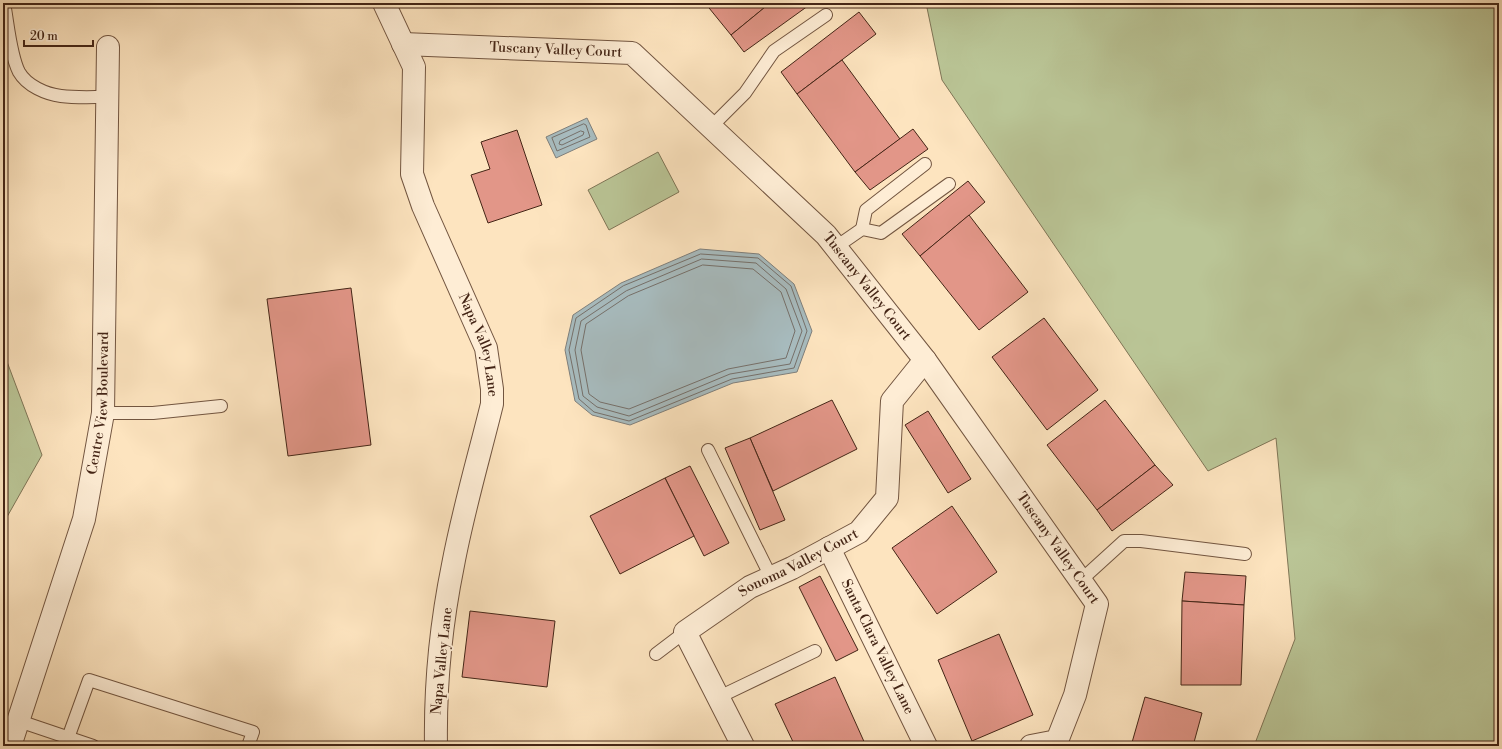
<svg xmlns="http://www.w3.org/2000/svg" width="1502" height="749" viewBox="0 0 1502 749" font-family="'Libre Bodoni',serif">
<style>
.green{fill:#bac596;stroke:#7f7556}
.water{fill:#a7bbbe;stroke:#7f7f7b}
.lines{fill:none;stroke-linecap:round;stroke-linejoin:round}
.shore{stroke:#76706a;stroke-width:1}
.building{fill:#e29688;stroke:#442516}
.service-casing{stroke:#725540;stroke-width:14}
.minor-casing{stroke:#725540;stroke-width:24}
.service{stroke:#feedd5;stroke-width:12}
.minor{stroke:#feedd5;stroke-width:22}
.labels{text-anchor:middle;dominant-baseline:central;stroke-width:4;stroke-linejoin:round;paint-order:stroke}
.street-label{font-size:14px;fill:#442516;stroke:#feedd5}
</style>
<rect width="100%" height="100%" fill="#fde4bf"/>
<filter id="stains"><feTurbulence type="fractalNoise" baseFrequency=".005" numOctaves="4"/><feColorMatrix values="0 0 0 0 .2 0 0 0 0 .09 0 0 0 0 .02 0 0 0 .5 -.17"/></filter>
<radialGradient id="worn" r=".72"><stop offset=".6" stop-color="#630" stop-opacity="0"/><stop offset="1" stop-color="#630" stop-opacity=".3"/></radialGradient>
<g class="green">
<polygon points="926,3 1499,3 1499,746 1254,746 1295,639 1276,438 1208,471 942,80"/>
<polygon points="658,152 679,192 609,230 588,190"/>
<polygon points="3,351 42,455 3,524"/>
</g>
<g class="water">
<polygon points="587,118 597,139 556,158 546,137"/>
<polygon points="700,249 759,254 794,284 812,331 797,372 733,383 630,425 592,415 575,401 565,350 573,315 621,283"/>
</g>
<g class="lines">
<g class="shore">
<polygon points="584,124 586,125 590,137 557,151 552,138"/>
<polygon points="581,131 584,132 583,135 562,145 559,144 560,141"/>
<polygon points="701,254 758,258 791,286 807,331 794,368 732,379 629,421 594,412 579,399 569,350 576,318 623,286"/>
<polygon points="702,259 756,263 786,289 802,331 790,364 730,374 629,416 597,407 583,396 575,350 581,321 626,291"/>
<polygon points="703,265 753,269 781,292 795,331 786,358 728,369 629,409 600,402 589,394 581,350 586,324 628,296"/>
</g>
</g>
<g class="building">
<polygon points="705,3 770,3 731,35"/>
<polygon points="770,3 812,3 744,52 731,35"/>
<polygon points="859,12 876,34 797,94 781,72"/>
<polygon points="842,60 900,139 855,172 797,94"/>
<polygon points="913,129 928,149 870,190 855,172"/>
<polygon points="517,130 542,205 488,223 471,175 490,169 481,142"/>
<polygon points="968,181 985,202 920,256 902,234"/>
<polygon points="969,215 1028,292 979,330 920,256"/>
<polygon points="351,288 371,445 288,456 267,299"/>
<polygon points="1044,318 1098,390 1047,430 992,357"/>
<polygon points="832,400 857,449 773,491 750,438"/>
<polygon points="1105,400 1155,465 1097,510 1047,445"/>
<polygon points="928,411 971,479 948,493 905,425"/>
<polygon points="750,438 785,520 760,530 725,448"/>
<polygon points="1155,465 1173,485 1112,531 1097,510"/>
<polygon points="690,466 729,543 704,556 665,478"/>
<polygon points="665,478 694,536 620,574 590,516"/>
<polygon points="952,506 997,572 937,614 892,548"/>
<polygon points="1185,572 1246,576 1244,605 1182,601"/>
<polygon points="820,576 858,650 836,661 799,587"/>
<polygon points="1182,601 1244,605 1241,685 1181,685"/>
<polygon points="470,611 555,621 547,687 462,677"/>
<polygon points="999,634 1033,715 972,741 938,660"/>
<polygon points="835,677 866,746 795,746 775,704"/>
<polygon points="1145,697 1202,713 1193,746 1131,746"/>
</g>
<g class="lines">
<g class="service-casing">
<g id="service">
<path d="M4,3C8,23 10,54 19,72C27,86 46,94 61,96C76,98 92,97 107,97"/>
<polyline points="711,127 745,93 774,51 826,15"/>
<polyline points="862,229 866,210 925,164"/>
<polyline points="836,247 862,229 881,233 949,184"/>
<polyline points="103,413 153,413 221,406"/>
<polyline points="708,450 771,577"/>
<polyline points="1080,581 1124,541 1141,541 1245,554"/>
<polyline points="656,654 685,632"/>
<polyline points="719,697 815,651"/>
<polyline points="19,721 93,746"/>
<polyline points="68,738 89,680 253,732 248,746"/>
</g>
</g>
<g class="minor-casing">
<g id="minor">
<path id="s1" d="M384,3L414,67L412,174L423,206L486,348L492,389V404C479,457 463,511 453,565C441,624 435,686 436,746"/>
<path id="s2" d="M403,44L632,53L826,235L925,360L1097,604L1075,695L1057,741L1031,746"/>
<path id="s3" d="M829,548L926,746"/>
<path id="s4" d="M10,746L84,519L103,413L108,47"/>
<path id="s5" d="M743,746L685,632L750,587L792,568L859,532L887,498L892,401L925,360"/>
</g>
</g>
<use href="#service" class="service"/>
<use href="#minor" class="minor"/>
</g>
<g class="labels">
<g class="street-label">
<text stroke="none"><textPath href="#s2" startOffset="153">Tuscany Valley Court</textPath></text>
<text stroke="none"><textPath href="#s2" startOffset="561">Tuscany Valley Court</textPath></text>
<text stroke="none"><textPath href="#s1" startOffset="362">Napa Valley Lane</textPath></text>
<text stroke="none"><textPath href="#s4" startOffset="356">Centre View Boulevard</textPath></text>
<text stroke="none"><textPath href="#s2" startOffset="885">Tuscany Valley Court</textPath></text>
<text stroke="none"><textPath href="#s5" startOffset="261">Sonoma Valley Court</textPath></text>
<text stroke="none"><textPath href="#s3" startOffset="110">Santa Clara Valley Lane</textPath></text>
<text transform="translate(442 661) rotate(-84)">Napa Valley Lane</text>
</g>
</g>
<rect width="1502" height="749" fill="none" stroke="#fde4bf" stroke-width="16"/>
<rect x="4" y="4" width="1494" height="741" fill="none" stroke="#442516" stroke-width="2"/>
<rect x="8" y="8" width="1486" height="733" fill="none" stroke="#442516"/>
<path d="M24 40v6h69v-6" fill="none" stroke="#442516" stroke-width="2"/>
<text x="30" y="40" font-size="12" fill="#442516" stroke="#feedd5" stroke-width="3" paint-order="stroke">20 m</text>
<rect width="100%" height="100%" filter="url(#stains)"/>
<rect width="100%" height="100%" fill="url(#worn)"/>
</svg>
